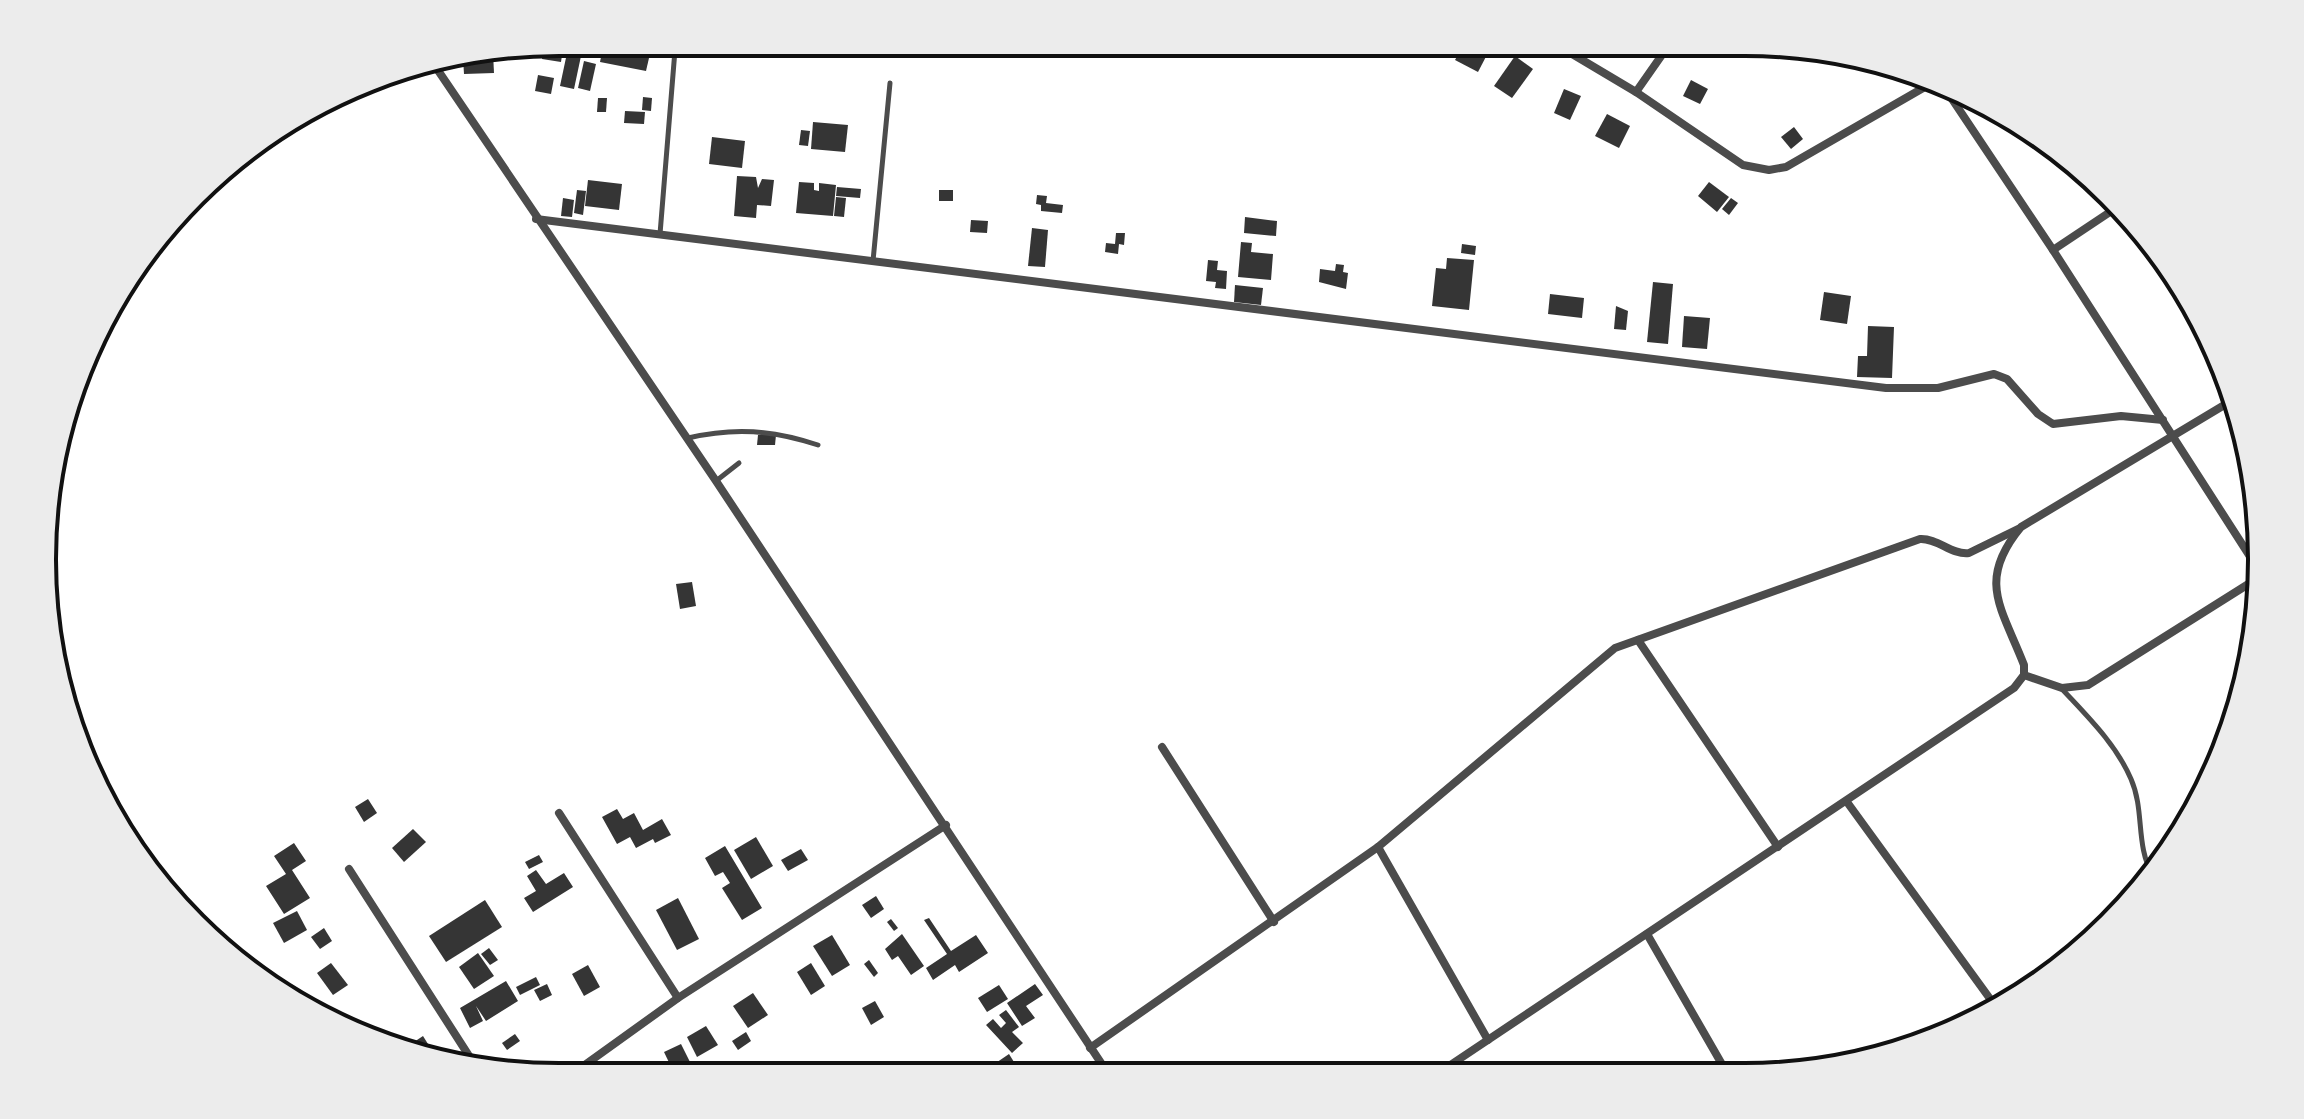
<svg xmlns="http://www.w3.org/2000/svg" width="2304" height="1119" viewBox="0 0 2304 1119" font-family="'IBM Plex Sans',sans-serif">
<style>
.building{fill:#353535}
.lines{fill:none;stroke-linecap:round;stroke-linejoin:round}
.service{stroke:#4c4c4c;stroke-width:5}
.minor{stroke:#4c4c4c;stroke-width:8}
.rim{fill:none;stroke:#111;stroke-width:4}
</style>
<rect width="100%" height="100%" fill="#fff"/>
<g class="building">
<polygon points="560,42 564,42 561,62 542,59 544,45"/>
<polygon points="604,42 652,45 646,71 600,62"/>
<polygon points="1465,42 1481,42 1491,47 1478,72 1455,60"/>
<polygon points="493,53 494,73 464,74 463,58"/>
<polygon points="567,53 581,56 574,89 560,86"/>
<polygon points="1515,56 1533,69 1512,98 1494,86"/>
<polygon points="584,61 596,64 590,91 578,88"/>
<polygon points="538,75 554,78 551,94 535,91"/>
<polygon points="1691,80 1708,89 1700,104 1683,96"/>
<polygon points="1564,89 1581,96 1570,120 1554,113"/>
<polygon points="643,97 652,98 651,111 642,110"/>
<polygon points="598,98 607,98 606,112 597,112"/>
<polygon points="625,111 645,112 644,124 624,123"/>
<polygon points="1607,114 1630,126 1619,148 1595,136"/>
<polygon points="813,122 848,125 845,152 811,149"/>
<polygon points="1794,127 1803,139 1791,149 1781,137"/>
<polygon points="801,130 810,131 808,146 799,145"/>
<polygon points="712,137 745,141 742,168 709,164"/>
<polygon points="737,176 756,177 758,188 762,179 774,180 771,206 757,205 756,218 734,216"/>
<polygon points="588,180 622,184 619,210 585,206"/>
<polygon points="799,182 814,183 814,190 819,191 819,183 836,185 833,216 796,213"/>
<polygon points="1709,182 1729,197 1717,212 1698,196"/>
<polygon points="837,187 861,189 860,198 836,196"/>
<polygon points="577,190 586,191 583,215 574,213"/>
<rect x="939" y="190" width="14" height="11"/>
<polygon points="1037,195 1047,196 1046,203 1063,205 1062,213 1041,211 1041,205 1036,204"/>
<polygon points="836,197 846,198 844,217 834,216"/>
<polygon points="563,198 574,200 572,217 561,216"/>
<polygon points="1731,198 1738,203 1729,215 1722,209"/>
<polygon points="1245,217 1277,221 1276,236 1244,233"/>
<polygon points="971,220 988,221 987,233 970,232"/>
<polygon points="1032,228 1048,230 1045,267 1028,266"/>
<polygon points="1116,233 1125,233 1124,245 1119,244 1118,254 1105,252 1106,243 1115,244"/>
<polygon points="1241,242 1252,243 1251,252 1273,254 1271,280 1238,277"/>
<polygon points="1462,244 1476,246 1475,255 1461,253"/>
<polygon points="1447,258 1474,260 1469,310 1432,306 1436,268 1446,269"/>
<polygon points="1208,260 1218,261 1217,270 1227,271 1226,289 1215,288 1216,282 1206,281"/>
<polygon points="1336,264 1344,265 1343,272 1348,273 1346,289 1319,282 1320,269 1335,271"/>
<polygon points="1653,282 1673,284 1668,344 1647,342"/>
<polygon points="1235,285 1263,288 1261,305 1234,302"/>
<polygon points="1824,292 1851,296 1847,324 1820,320"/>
<polygon points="1550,294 1584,298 1582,318 1548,314"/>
<polygon points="1616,306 1628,311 1626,330 1614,329"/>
<polygon points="1684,316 1710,318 1707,349 1682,347"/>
<polygon points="1868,326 1894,327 1892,378 1857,377 1858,356 1867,356"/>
<polygon points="758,435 776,435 775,445 757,445"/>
<polygon points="692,582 696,606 680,609 676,584"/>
<polygon points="368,799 377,813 364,822 355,807"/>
<polygon points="617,809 623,819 634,813 643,830 662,819 671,835 655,843 653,839 636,848 630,837 617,844 602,817"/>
<polygon points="413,829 426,842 404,862 392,848"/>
<polygon points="756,837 773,866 751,879 734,850"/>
<polygon points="294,843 306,861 292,870 310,898 284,914 266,886 286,874 274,856"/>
<polygon points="725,846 762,908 742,920 722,888 730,883 723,872 715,876 705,858"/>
<polygon points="801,849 808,860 788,871 781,860"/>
<polygon points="539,855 543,862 529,869 525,862"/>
<polygon points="536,870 546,884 564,873 573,887 533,912 524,898 536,891 527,876"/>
<polygon points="876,896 884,909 871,918 862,905"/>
<polygon points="678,898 699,939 677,950 656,910"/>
<polygon points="485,900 502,927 446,962 429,936"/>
<polygon points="297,911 307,930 284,943 273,923"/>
<polygon points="929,918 951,951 976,935 988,953 959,972 955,965 933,980 926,968 947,954 924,920"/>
<polygon points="891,919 898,928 894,931 887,922"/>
<polygon points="324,928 332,941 320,949 311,937"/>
<polygon points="902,934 924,966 911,975 898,956 892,960 885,949"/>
<polygon points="832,935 850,965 832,976 813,946"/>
<polygon points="489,948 498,960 490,965 481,954"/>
<polygon points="478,953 494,976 474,989 459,967"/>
<polygon points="869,960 878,973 874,977 864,964"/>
<polygon points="331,963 348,985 333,995 317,973"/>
<polygon points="811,963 825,986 811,995 797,972"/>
<polygon points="588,965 600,987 584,996 572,974"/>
<polygon points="536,977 540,985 520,995 516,987"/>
<polygon points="506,981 518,1001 486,1021 476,1006 483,1021 470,1028 460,1008"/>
<polygon points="547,984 552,995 540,1001 534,990"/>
<polygon points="1035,984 1043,995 1026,1006 1035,1018 1022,1026 1007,1003"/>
<polygon points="999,985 1008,999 987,1012 978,998"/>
<polygon points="753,993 768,1015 748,1028 733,1006"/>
<polygon points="875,1001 884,1017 871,1025 862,1008"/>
<polygon points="1006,1010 1019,1027 1012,1032 1023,1043 1012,1053 986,1025 993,1019 1001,1028 1006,1023 999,1015"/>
<polygon points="706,1026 718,1045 697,1057 687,1037"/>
<polygon points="746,1032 751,1041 738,1050 732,1041"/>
<polygon points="515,1034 520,1041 507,1050 502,1043"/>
<polygon points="423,1036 433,1052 406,1046 411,1044"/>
<polygon points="681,1044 697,1076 676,1077 664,1052"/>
<polygon points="1009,1054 1019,1070 1011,1075 992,1075 987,1069"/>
</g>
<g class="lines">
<g class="service">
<polyline points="660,234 675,50"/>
<polyline points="873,261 890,83"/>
<path d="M688,438C734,427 773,430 818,445"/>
<polyline points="716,481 739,463"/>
<path d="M2062,689C2087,716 2116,744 2131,779C2145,811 2135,845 2153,876"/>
</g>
<g class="minor">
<polyline points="1552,42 1636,92 1743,165 1769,170 1786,167 1937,80"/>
<polyline points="433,63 716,481 1109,1075"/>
<polyline points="1940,81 2053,250 2260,572"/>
<polyline points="1636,92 1671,42"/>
<polyline points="536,219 1886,388 1938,388 1994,374 2007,379 2038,414 2053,424 2121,416 2163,420"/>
<polyline points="2053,250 2119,206"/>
<polyline points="1638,640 1778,847"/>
<polyline points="2024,675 2062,688 2088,685 2258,578"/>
<polyline points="1162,747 1274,922"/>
<polyline points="1847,802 1996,1007"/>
<polyline points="559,813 678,998"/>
<polyline points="1378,847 1488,1040"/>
<polyline points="349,869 471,1059"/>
<polyline points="1647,934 1727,1073"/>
<path d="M1090,1048L1378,847L1615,648L1920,539C1938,538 1951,555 1969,553L2018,529"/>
<path d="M1437,1074L2014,688L2024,675V665C2002,608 1976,581 2021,527L2231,401"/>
<polyline points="568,1077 678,998 946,825"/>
</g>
</g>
<path d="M0 0H2304V1119H0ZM559 56H1745A503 503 0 0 1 2248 559V560A503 503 0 0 1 1745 1063H559A503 503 0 0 1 56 560V559A503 503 0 0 1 559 56Z" fill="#ececec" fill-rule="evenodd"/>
<path class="rim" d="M559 56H1745A503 503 0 0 1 2248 559V560A503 503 0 0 1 1745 1063H559A503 503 0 0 1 56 560V559A503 503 0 0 1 559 56Z"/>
</svg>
